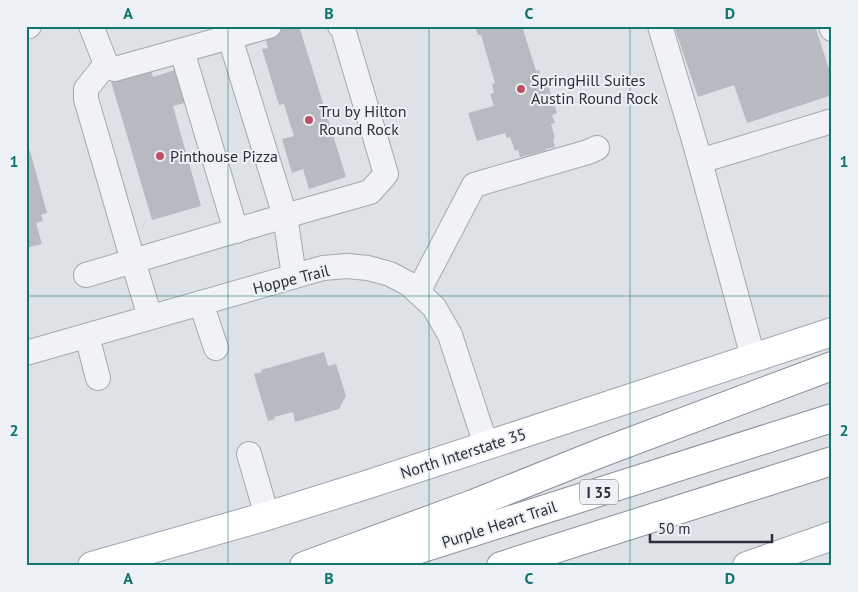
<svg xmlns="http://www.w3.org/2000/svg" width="858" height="592" viewBox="0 0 858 592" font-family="'PT Sans',sans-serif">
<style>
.building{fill:#b6bbc2}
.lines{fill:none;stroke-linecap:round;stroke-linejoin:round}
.minor-casing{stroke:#a4a8af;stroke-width:26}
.major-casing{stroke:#9fa6b0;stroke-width:30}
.highway-casing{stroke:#87909b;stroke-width:30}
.minor{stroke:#f0f2f5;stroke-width:24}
.major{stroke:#fff;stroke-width:28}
.highway{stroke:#fff;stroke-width:28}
.grid{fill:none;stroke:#0f766e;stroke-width:1;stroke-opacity:0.55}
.poi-dot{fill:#be4f64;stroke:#edf0f4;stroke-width:2}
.labels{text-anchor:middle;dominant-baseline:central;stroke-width:4;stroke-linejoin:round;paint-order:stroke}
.shield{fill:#edf0f4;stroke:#646a72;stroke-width:1}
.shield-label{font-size:15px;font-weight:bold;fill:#29303b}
.poi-label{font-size:16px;fill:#29303b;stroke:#edf0f4;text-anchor:start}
.street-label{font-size:16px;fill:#29303b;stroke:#edf0f4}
.neatline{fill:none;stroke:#0f766e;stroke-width:2}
.grid-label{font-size:16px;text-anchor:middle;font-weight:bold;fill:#0f766e}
</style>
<rect width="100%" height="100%" fill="#dee1e6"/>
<g class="building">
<polygon points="289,26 299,26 346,177 309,189 303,169 292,173 282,139 294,136 284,104 279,105 262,49 268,48 264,34"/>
<polygon points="475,26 522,26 536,71 539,70 541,77 545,76 557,113 552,115 555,123 551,124 555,138 553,139 555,147 546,149 546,151 520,157 518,150 515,151 510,137 507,138 505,133 477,141 468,113 494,106 490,94 494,93 492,84 495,83 481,35 478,35"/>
<polygon points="674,26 815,26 832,78 832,95 747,123 734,85 698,97"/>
<polygon points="150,67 153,77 178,69 188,102 173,106 201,206 152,220 110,78"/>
<polygon points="27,147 28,151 30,151 47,213 41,215 43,221 36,223 42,244 26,248"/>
<polygon points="324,352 328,366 336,364 346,396 339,409 295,422 293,412 274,417 275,419 268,421 254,374 262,372 261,370"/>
</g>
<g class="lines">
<g class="minor-casing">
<g id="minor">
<polyline points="91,26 106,64 115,69 269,26"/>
<polyline points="660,26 696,147 753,357"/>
<polyline points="831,26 832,29"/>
<polyline points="26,27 29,26"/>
<polyline points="182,51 236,231"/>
<polyline points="106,64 86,89 86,99 133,261 285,216 230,38"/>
<polyline points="700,161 832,121"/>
<polyline points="86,275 133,261 150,317"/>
<polyline points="294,276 285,216 370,192 386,174 343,29 340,26"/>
<polyline points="418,292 474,185 588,152 597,148"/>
<polyline points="201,303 216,348"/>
<polyline points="87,336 98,378"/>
<polyline points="26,353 323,268 347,266 368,268 390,274 409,284 434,307 450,335 486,445"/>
<polyline points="249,454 267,516"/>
</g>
</g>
<g class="major-casing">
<g id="major">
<polyline points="92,566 267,516 369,484 832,332"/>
<polyline points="747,566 832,536"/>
</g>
</g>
<g class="highway-casing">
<g id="highway">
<polyline points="304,566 473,504 598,454 832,366"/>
<polyline points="366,566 832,418"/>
<polyline points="501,566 832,461"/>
</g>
</g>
<use href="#minor" class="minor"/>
<use href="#major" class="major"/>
<use href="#highway" class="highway"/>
</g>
<path class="grid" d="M228,26V566M429,26V566M630,26V566M26,296H832"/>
<g class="poi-dot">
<circle cx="521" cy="89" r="5"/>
<circle cx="309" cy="120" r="5"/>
<circle cx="160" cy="156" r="5"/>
</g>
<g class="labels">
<rect class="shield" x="580" y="479.5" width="38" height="25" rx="4"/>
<g class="shield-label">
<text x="599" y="492">I 35</text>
</g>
<g class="poi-label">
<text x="531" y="80">SpringHill Suites<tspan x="531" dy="18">Austin Round Rock</tspan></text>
<text x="319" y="111">Tru by Hilton<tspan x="319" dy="18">Round Rock</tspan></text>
<text x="170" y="156">Pinthouse Pizza</text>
</g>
<g class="street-label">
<text transform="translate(291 279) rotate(-14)">Hoppe Trail</text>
<text transform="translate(463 453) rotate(-18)">North Interstate 35</text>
<text transform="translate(499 524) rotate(-18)">Purple Heart Trail</text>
</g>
</g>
<rect width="858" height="592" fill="none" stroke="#edf0f4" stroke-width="55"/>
<path d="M650 534v8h122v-8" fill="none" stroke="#29303b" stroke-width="2.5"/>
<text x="658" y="534" font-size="15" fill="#29303b" stroke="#edf0f4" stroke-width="4" paint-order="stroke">50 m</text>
<rect x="28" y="28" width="802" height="536" class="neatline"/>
<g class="grid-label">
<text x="128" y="19">A</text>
<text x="329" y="19">B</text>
<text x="529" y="19">C</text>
<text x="730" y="19">D</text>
<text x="14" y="167">1</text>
<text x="844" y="167">1</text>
<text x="14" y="436">2</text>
<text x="844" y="436">2</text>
<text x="128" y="584">A</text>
<text x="329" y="584">B</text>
<text x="529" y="584">C</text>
<text x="730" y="584">D</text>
</g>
</svg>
